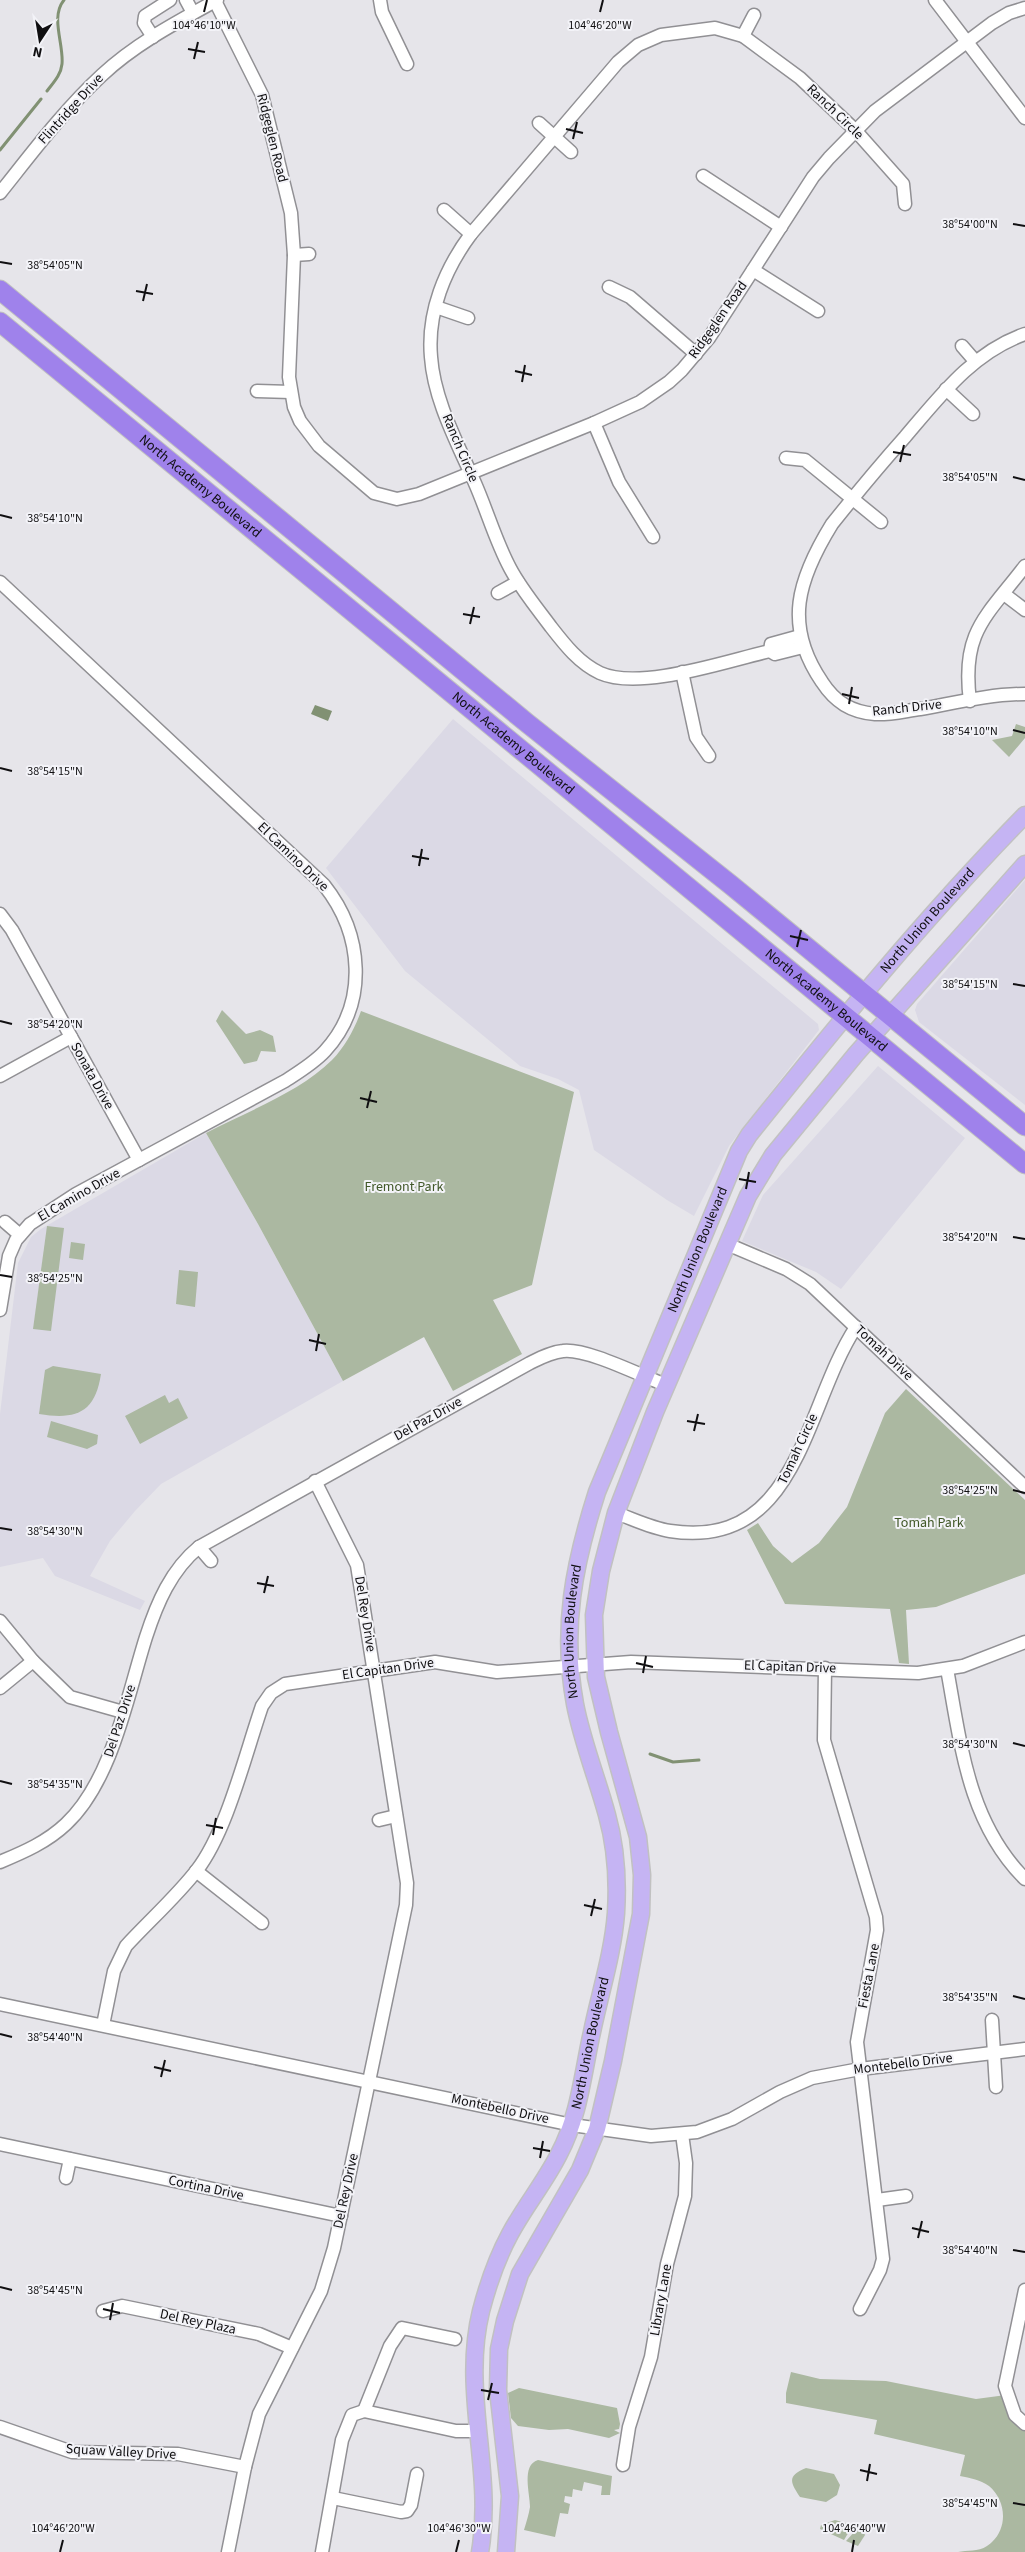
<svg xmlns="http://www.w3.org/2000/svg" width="1025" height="2552" viewBox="0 0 1025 2552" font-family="'Source Sans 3',sans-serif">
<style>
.built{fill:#dbd9e5}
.green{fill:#abb8a1}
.water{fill:#819173}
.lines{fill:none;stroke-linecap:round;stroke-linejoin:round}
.stream{stroke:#819173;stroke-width:3}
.minor-casing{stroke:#919094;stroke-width:15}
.major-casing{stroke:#c1c1c1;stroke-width:19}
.highway-casing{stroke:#c1c1c1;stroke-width:21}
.minor{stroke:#fff;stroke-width:12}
.major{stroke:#c5b4f3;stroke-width:16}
.highway{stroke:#9f82eb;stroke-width:19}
.ticks{fill:none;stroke:#100f11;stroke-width:2}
.labels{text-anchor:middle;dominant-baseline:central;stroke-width:4;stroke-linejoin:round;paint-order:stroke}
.street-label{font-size:14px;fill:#100f11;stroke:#f3f3f8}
.park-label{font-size:14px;fill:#415828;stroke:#f3f3f8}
.ticks-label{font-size:12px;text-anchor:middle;fill:#100f11;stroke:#f3f3f8;stroke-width:4;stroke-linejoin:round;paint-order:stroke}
</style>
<rect width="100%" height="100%" fill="#e6e5ea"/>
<g class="built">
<polygon points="453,719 818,1024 819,1030 729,1146 694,1216 667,1200 594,1150 579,1090 558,1079 520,1066 405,971 326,868"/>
<polygon points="1025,880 1025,1105 919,1022 915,1010 917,1004"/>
<polygon points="878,1066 965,1138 841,1289 816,1272 742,1241 763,1195"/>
<polygon points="206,1133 258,1224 343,1381 161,1484 135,1511 110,1541 90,1576 145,1601 140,1610 55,1576 43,1558 0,1567 0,1414 18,1263 31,1237 41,1229"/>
</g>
<g class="green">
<polygon points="1016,724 1025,727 1025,738 1009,757 992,740 1012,736"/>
<polygon points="222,1010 246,1034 260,1030 273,1036 276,1052 261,1051 257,1061 244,1064 216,1021"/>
<path d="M361,1011L574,1092L532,1285L493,1300L522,1354L453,1391L424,1337L343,1381L258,1224L206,1133C246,1112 300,1092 332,1060C345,1047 355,1028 361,1011Z"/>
<polygon points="47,1226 64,1228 51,1331 33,1329"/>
<polygon points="71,1242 85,1244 83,1260 69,1258"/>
<polygon points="179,1270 198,1272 195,1307 176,1304"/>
<path d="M53,1366L101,1374C95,1413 76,1420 39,1414L45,1370Z"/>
<polygon points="906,1389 1025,1500 1025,1574 936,1607 906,1610 909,1664 899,1663 890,1609 785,1604 747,1530 758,1523 773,1546 792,1563 819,1543 847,1507 885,1413"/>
<polygon points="165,1395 169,1403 178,1398 188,1418 140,1444 125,1416"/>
<polygon points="51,1421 98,1435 97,1444 87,1449 47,1437"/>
<path d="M791,2372L820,2379L886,2381L976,2399L1006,2395L1025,2424V2552H958C967,2550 978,2552 987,2546C1008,2532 1008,2502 989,2486C981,2480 970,2478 960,2476L965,2455L874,2434L877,2420L786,2403V2393Z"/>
<polygon points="519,2388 617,2408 620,2424 619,2429 614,2430 620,2433 609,2438 568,2429 549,2430 518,2426 511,2418 508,2393"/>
<path d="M538,2460L612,2476L610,2495H601L602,2486L584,2482L582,2491L573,2489L572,2497L565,2496L564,2502L570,2504L568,2514L560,2513L555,2537L524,2530C526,2523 529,2514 530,2507C530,2493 521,2465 538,2460Z"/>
<path d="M806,2468L834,2474L840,2485L837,2495L826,2502L800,2497C791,2483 786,2476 806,2468Z"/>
<polygon points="835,2520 853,2525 844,2540 820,2529 821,2525"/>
<polygon points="856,2530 863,2531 865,2535 858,2546 846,2541"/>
</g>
<polygon class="water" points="315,705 332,711 328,721 311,714"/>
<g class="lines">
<g class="stream">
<path d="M47,91C53,83 61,75 62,64C64,44 50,17 64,0"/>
<polyline points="0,150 41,99"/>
<polyline points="650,1754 673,1762 699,1760"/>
</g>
<g class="minor-casing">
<g id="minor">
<polyline points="186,0 193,13"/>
<polyline points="380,0 382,12 407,64"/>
<polyline points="935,0 1025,118"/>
<polyline points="215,1 262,95 291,213 294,255 289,377 294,407 300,421 319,446 374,493 397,499 419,494 594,423 640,402 669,382 682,370 709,338 813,177 829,158 875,111 992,23 1009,13 1025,8"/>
<polyline points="743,36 754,15"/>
<polyline points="153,37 144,23 145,16 170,0"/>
<polyline points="539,123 571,152"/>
<polyline points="703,176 781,227"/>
<path d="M0,193C32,153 64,110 102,75C135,44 177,22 217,0"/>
<polyline points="444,210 471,234"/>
<polyline points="294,255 309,254"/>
<polyline points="753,270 818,311"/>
<polyline points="609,287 630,297 696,354"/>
<polyline points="436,307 468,318"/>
<path d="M1025,334C973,352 940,396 905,437C880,465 856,494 832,524C798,579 783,625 822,682C835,702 851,712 875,714C889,715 905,711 920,709C954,703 990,694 1025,694"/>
<polyline points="962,346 975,361"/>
<polyline points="946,389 973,414"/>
<polyline points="257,391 291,392"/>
<polyline points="594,423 619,482 653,537"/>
<polyline points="786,458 805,460 881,522"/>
<path d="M0,582L324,885C363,934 369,1003 325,1051C314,1063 299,1072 285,1081L76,1194L30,1224L16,1240L9,1256L0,1310"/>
<polyline points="498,593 518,582"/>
<polyline points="1004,594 1025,610"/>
<path d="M803,647L775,654L770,651C726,661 640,691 600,673C579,663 565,645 551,627C537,608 521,589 510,568C495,540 487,510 474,481C457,442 434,400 431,357C427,312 445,269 471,234L618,62L638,45L661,35L715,28L743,36L800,78L855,130L903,184L905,204"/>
<polyline points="770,651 771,644 800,636"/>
<polyline points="682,672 696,737 709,756"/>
<path d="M970,701C961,632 986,617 1025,566"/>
<polyline points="0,914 12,930 139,1160"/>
<polyline points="0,1076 71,1037"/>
<polyline points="5,1222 20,1235"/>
<polyline points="727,1244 786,1269 810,1284 1025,1487"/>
<path d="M616,1513C633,1519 651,1528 670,1531C799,1551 804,1406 856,1327"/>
<polyline points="199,1547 211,1561"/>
<polyline points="0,1621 33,1661 70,1697 123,1712"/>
<polyline points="825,1668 824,1740 876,1917 877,1930 857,2042 883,2259 880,2270 860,2309"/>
<path d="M947,1669C961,1745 968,1822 1025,1879"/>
<polyline points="0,1688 33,1661"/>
<polyline points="379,1820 396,1816"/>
<path d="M0,1862C24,1852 47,1842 66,1824C112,1781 127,1697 146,1637C157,1603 171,1570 199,1547L530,1363C540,1358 551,1352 563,1351C587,1348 641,1376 666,1385"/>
<polyline points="196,1871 262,1923"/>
<polyline points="0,2004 572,2125 651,2136 697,2132 732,2119 780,2092 812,2078 860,2069 1025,2049"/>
<polyline points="992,2020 996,2087"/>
<path d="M103,2025L114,1971L126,1946C148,1922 178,1895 197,1870C227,1831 245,1755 262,1706L271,1693L285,1684L435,1662L497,1672L631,1662L918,1673L963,1666L1025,1642"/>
<polyline points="0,2144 341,2216"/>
<polyline points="66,2178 70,2159"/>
<polyline points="877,2200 906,2196"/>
<polyline points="1025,2290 1005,2386 1015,2415 1025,2424"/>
<polyline points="103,2311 122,2306 259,2334 292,2348"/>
<polyline points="455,2339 402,2328 390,2346 364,2411 456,2431 478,2431"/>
<polyline points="0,2427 72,2452 178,2454 245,2467"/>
<polyline points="623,2465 629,2427 651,2357 667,2264 685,2196 686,2163 682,2134"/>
<polyline points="333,2498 401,2512 407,2511 411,2505 417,2474"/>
<polyline points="228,2552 245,2467 259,2414 321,2291 334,2248 406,1905 407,1883 357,1565 315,1481"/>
<polyline points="322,2552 342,2440 352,2415 364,2411"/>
</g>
</g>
<g class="major-casing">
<g id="major">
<path id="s1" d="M480,2552C494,2471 461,2392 481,2311C488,2284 497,2258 510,2234C525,2206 545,2182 559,2154C579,2117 583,2072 592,2032C600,1993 613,1953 616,1913C618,1880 616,1847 607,1815C597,1778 582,1741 575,1704C561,1628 574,1564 597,1492L739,1151L749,1135C837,1025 926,916 1025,815"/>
<polyline points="506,2552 510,2496 498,2390 499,2349 505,2321 520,2274 580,2170 597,2129 613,2061 641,1914 642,1875 638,1837 609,1732 596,1677 594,1615 601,1571 616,1513 655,1412 748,1196 773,1155 856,1054 1025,864"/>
</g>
</g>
<g class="highway-casing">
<g id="highway">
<polyline points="0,290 527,723 731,885 1025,1126"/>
<path id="s2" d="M0,322L1025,1164"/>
</g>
</g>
<use href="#minor" class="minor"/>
<use href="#major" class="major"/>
<use href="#highway" class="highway"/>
</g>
<path class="ticks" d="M204,12L207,0M600,12L603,0M188,49L205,52M194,59L198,42M566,129L583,133M573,139L577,122M1013,224L1025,226M0,262L12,264M136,291L153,294M143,301L147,284M515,371L532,375M522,382L525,365M893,452L911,455M900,462L904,445M1013,477L1025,480M0,515L12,518M463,614L480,617M470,624L474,607M842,694L859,698M849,704L852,687M1013,730L1025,733M0,768L12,771M412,856L429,859M419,866L422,849M790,936L808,940M797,947L801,930M1013,984L1025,986M0,1021L12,1024M360,1098L377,1102M367,1108L371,1091M739,1179L756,1182M746,1189L749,1172M1013,1237L1025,1239M0,1275L12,1277M309,1340L326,1344M316,1351L319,1334M687,1421L705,1424M694,1431L698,1414M1013,1490L1025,1493M0,1528L12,1530M257,1583L274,1586M264,1593L268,1576M636,1663L653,1667M643,1673L646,1656M1013,1743L1025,1746M0,1781L12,1784M206,1825L223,1828M213,1835L216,1818M584,1905L602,1909M591,1916L595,1899M1013,1996L1025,1999M0,2034L12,2037M154,2067L171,2071M161,2077L165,2060M533,2148L550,2151M540,2158L543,2141M912,2228L929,2232M918,2238L922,2221M1013,2250L1025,2252M0,2287L12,2290M103,2309L120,2313M110,2320L113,2303M481,2390L499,2393M488,2400L492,2383M860,2470L877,2474M867,2481L870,2464M1013,2503L1025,2505M60,2552L63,2540M456,2552L459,2540M852,2552L854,2540"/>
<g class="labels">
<g class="street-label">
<text transform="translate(71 109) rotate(-48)">Flintridge Drive</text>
<text transform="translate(835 112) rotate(44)">Ranch Circle</text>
<text transform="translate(272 138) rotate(76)">Ridgeglen Road</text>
<text transform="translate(718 320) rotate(-55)">Ridgeglen Road</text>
<text transform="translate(460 448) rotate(67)">Ranch Circle</text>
<text stroke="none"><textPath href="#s2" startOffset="259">North Academy Boulevard</textPath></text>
<text transform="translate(907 708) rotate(-6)">Ranch Drive</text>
<text stroke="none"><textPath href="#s2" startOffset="664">North Academy Boulevard</textPath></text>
<text transform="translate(293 857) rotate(44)">El Camino Drive</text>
<text stroke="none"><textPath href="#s1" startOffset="1764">North Union Boulevard</textPath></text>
<text stroke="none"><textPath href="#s2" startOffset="1069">North Academy Boulevard</textPath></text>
<text transform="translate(92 1076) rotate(61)">Sonata Drive</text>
<text transform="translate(79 1195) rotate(-30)">El Camino Drive</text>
<text stroke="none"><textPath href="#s1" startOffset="1359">North Union Boulevard</textPath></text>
<text transform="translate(884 1353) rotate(43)">Tomah Drive</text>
<text transform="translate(428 1419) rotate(-29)">Del Paz Drive</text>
<text transform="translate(798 1449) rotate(-65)">Tomah Circle</text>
<text transform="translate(365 1614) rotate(81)">Del Rey Drive</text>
<text stroke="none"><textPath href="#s1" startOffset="954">North Union Boulevard</textPath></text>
<text transform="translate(790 1667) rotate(2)">El Capitan Drive</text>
<text transform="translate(388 1669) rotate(-8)">El Capitan Drive</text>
<text transform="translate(120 1721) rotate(-72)">Del Paz Drive</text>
<text transform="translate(869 1976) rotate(-79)">Fiesta Lane</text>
<text stroke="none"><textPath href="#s1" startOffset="534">North Union Boulevard</textPath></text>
<text transform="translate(903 2064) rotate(-7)">Montebello Drive</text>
<text transform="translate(500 2109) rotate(12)">Montebello Drive</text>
<text transform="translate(206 2188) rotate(12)">Cortina Drive</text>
<text transform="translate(346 2191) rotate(-78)">Del Rey Drive</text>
<text transform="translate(661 2300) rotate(-80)">Library Lane</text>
<text transform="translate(198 2322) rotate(12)">Del Rey Plaza</text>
<text transform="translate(121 2452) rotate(3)">Squaw Valley Drive</text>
</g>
<g class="park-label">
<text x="404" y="1187">Fremont Park</text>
<text x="929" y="1523">Tomah Park</text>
</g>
</g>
<g class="ticks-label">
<text x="204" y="29">104°46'10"W</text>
<text x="600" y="29">104°46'20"W</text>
<text x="970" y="228">38°54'00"N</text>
<text x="55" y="269">38°54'05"N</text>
<text x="970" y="481">38°54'05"N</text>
<text x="55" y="522">38°54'10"N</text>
<text x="970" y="735">38°54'10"N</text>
<text x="55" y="775">38°54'15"N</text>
<text x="970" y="988">38°54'15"N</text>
<text x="55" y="1028">38°54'20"N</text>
<text x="970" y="1241">38°54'20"N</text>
<text x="55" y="1282">38°54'25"N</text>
<text x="970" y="1494">38°54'25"N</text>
<text x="55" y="1535">38°54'30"N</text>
<text x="970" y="1748">38°54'30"N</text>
<text x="55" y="1788">38°54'35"N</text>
<text x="970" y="2001">38°54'35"N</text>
<text x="55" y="2041">38°54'40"N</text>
<text x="970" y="2254">38°54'40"N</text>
<text x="55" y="2294">38°54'45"N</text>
<text x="970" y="2507">38°54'45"N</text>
<text x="63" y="2532">104°46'20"W</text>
<text x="459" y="2532">104°46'30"W</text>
<text x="854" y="2532">104°46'40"W</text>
</g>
<g transform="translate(40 40) rotate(192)" stroke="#f3f3f8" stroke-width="4" paint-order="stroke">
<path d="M0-4L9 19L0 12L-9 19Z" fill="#100f11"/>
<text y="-8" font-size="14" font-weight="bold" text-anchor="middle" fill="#100f11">N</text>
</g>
</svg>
